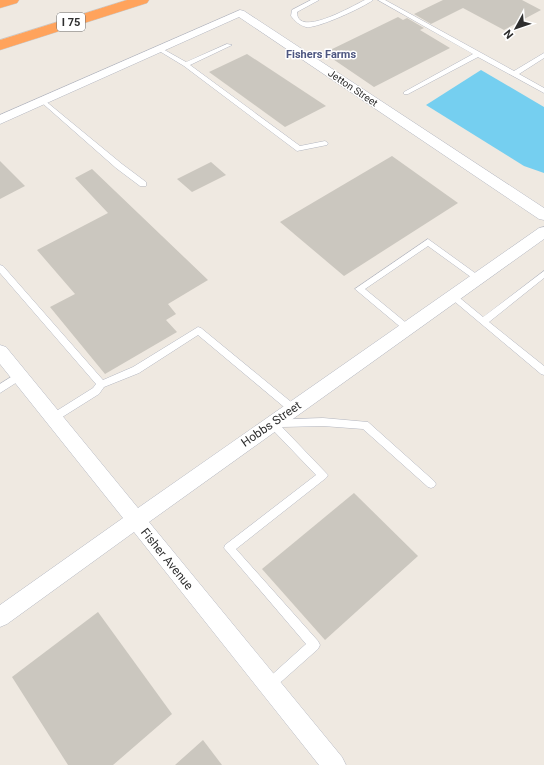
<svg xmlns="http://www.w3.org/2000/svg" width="544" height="765" viewBox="0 0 544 765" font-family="Roboto,sans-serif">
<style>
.water{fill:#75cff0}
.building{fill:#cbc7bf}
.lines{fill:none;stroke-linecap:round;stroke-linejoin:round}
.service-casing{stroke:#b4b7c1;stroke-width:1}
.minor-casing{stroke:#b4b7c1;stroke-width:1}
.motorway-casing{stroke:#c9c9c9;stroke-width:1}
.service{fill:#fff;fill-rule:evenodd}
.minor{fill:#fff;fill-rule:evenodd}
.motorway{fill:#ffa35c;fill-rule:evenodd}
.labels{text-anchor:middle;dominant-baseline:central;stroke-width:3;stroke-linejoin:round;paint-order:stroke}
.far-street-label{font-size:10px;fill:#2e2e2e;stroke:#fff}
.shield{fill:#fff;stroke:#6d6d6d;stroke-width:1}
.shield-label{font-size:11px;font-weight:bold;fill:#2e2e2e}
.far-neighbourhood-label{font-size:11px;font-weight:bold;fill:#4d5680;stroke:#fff}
.street-label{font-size:12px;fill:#2e2e2e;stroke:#fff}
</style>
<rect width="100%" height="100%" fill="#efe9e1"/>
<polygon class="water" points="481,70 544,107 544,173 524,166 426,105"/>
<g class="building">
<polygon points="443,0 522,0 541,10 504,30 463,8 431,24 414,14"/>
<polygon points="398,17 403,20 407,18 424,28 420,30 450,48 374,87 324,53"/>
<polygon points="247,54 326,106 285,127 209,72"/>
<polygon points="392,156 458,203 344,276 280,222"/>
<polygon points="0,161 25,186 0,199"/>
<polygon points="211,162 226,175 192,192 177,179"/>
<polygon points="92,169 208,280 168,304 176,314 166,320 177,332 105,374 50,307 75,294 37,250 108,213 75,178"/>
<polygon points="354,493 418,556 325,640 262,569"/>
<polygon points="98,612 172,714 113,765 68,765 12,677"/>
<polygon points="203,740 222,765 175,765"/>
</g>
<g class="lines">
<g class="service-casing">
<g id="service">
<path d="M311,0H319L297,12C297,39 354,5 365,0H373C364,7 317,29 306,27C299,25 295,21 291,16L292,10Z"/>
<polygon points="378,0 385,0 514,71 544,53 544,58 519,74 544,88 544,93 478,57 408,94 404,94 404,92 473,54"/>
<polygon points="227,44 232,45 190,65 300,146 325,141 328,143 327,145 297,151 184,66 156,49 161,48 186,62"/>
<polygon points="43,99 122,164 146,182 146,186 140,186 116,168 41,102 40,101"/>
<polygon points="428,239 482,278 478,281 475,280 428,246 365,289 410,326 411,328 410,330 404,330 355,289"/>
<polygon points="0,265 3,266 103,380 133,367 198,327 201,328 296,406 298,409 296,412 293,413 290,412 198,335 139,373 104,387 99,394 56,421 53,422 50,421 48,418 50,415 93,388 96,384 0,273"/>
<polygon points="544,271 544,278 489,322 544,366 544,375 541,374 448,296 452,293 455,294 483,317"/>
<polygon points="19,372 22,373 23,376 22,379 0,393 0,384"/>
<polygon points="323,418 368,422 434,481 436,484 434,487 431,488 428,487 363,429 323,426 282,427 328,475 326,478 236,549 318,641 320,645 318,649 273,689 269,691 265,689 263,685 265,681 306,644 224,548 225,545 316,475 269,426 267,423 269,420"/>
</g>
</g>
<g class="minor-casing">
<g id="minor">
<polygon points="240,10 244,11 544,208 544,220 539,219 239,17 0,124 0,115"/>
<polygon points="544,227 544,239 149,522 342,757 346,765 319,765 134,532 7,624 0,627 0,605 123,518 0,364 0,345 6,347 138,508 539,228"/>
</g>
</g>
<g class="motorway-casing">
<g id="motorway">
<polygon points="0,0 19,0 17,3 0,8"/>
<polygon points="127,0 149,0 147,3 0,50 0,40"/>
</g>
</g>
<use href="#service" class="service"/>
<use href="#minor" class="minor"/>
<use href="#motorway" class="motorway"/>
</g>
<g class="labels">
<g class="far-street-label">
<text transform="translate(353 88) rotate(34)">Jetton Street</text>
</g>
<rect class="shield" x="57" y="13" width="28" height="18" rx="3"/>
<g class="shield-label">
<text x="71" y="22">I 75</text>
</g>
<g class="far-neighbourhood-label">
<text x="321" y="54">Fishers Farms</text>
</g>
<g class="street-label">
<text transform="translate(271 424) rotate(-35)">Hobbs Street</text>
<text transform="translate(167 559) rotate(51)">Fisher Avenue</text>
</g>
</g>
<g transform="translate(516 28) rotate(230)" stroke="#ffffff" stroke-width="3" paint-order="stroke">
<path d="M0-3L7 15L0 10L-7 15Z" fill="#2e2e2e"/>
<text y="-6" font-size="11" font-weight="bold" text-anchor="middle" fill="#2e2e2e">N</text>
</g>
</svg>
